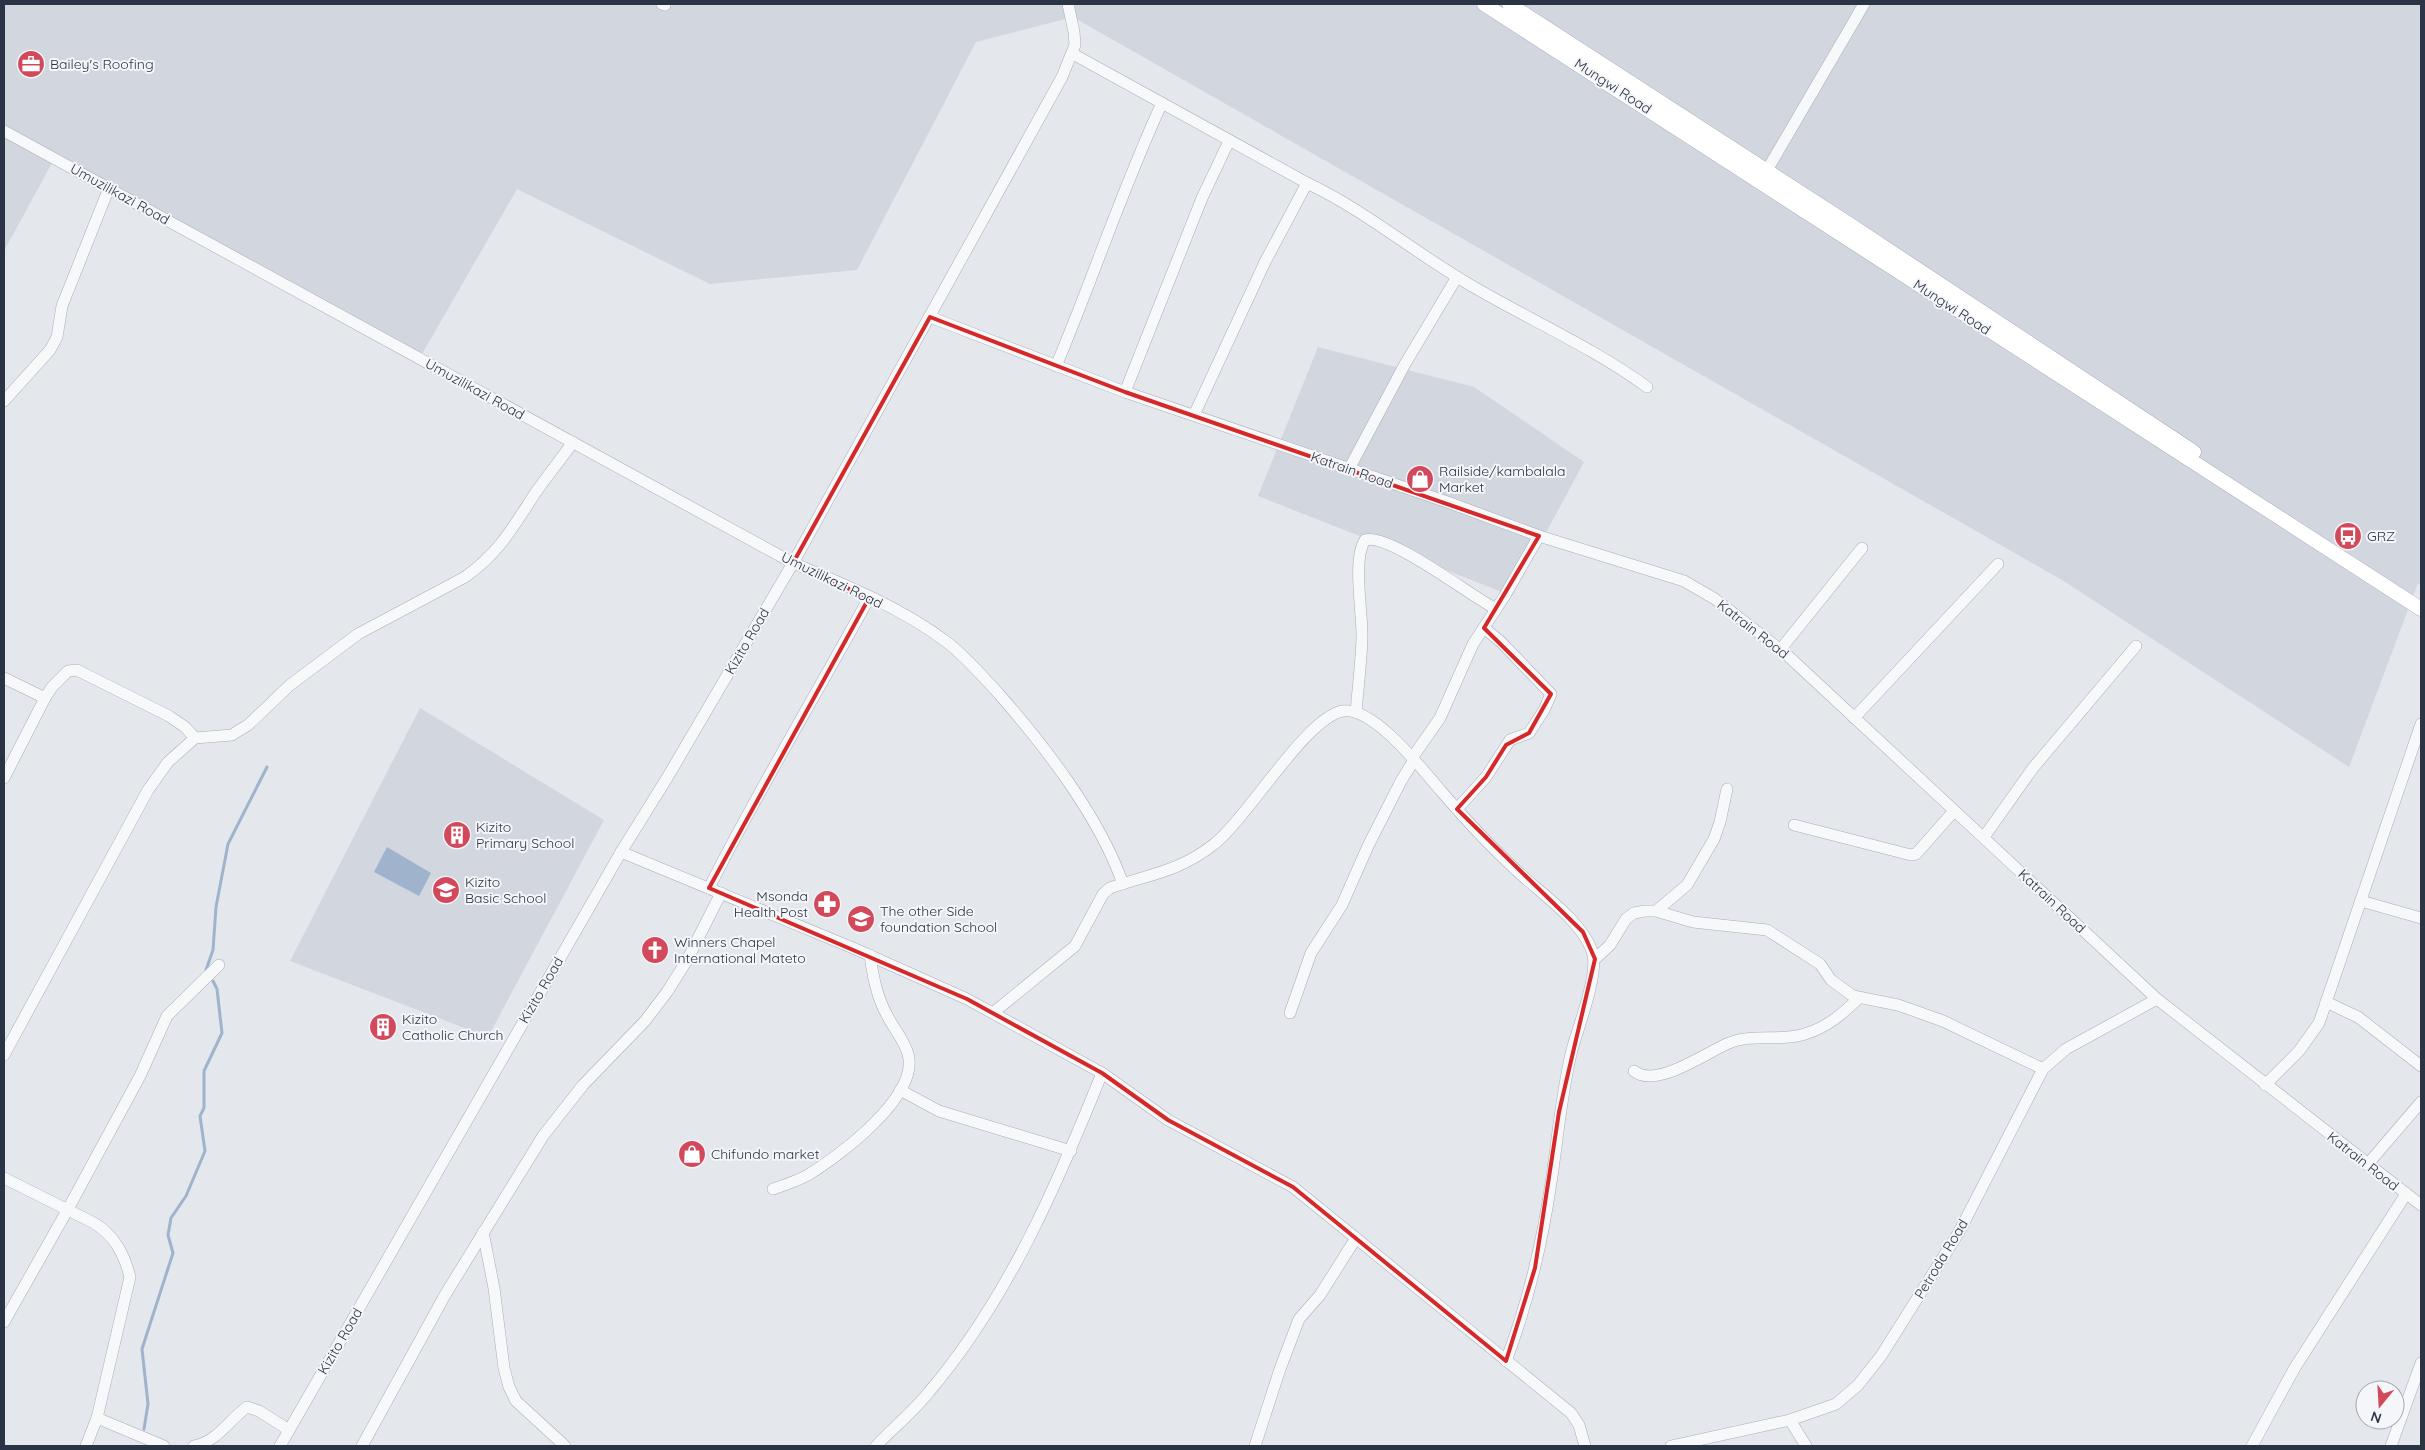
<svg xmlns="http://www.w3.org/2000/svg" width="2425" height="1450" viewBox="0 0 2425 1450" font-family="Quicksand,sans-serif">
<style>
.built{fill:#d2d6de}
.water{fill:#9fb4cc}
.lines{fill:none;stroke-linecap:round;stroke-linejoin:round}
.stream{stroke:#9fb4cc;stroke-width:3}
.minor-casing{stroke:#a9aeb7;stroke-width:12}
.major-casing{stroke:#a3abb8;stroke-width:15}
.minor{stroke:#f7f8fa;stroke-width:11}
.major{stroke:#fff;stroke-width:14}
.marked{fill:none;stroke:#d62828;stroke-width:4;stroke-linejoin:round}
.labels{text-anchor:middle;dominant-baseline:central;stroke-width:4;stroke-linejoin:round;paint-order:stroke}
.poi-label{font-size:14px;fill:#2b3445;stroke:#f4f6f9;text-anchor:start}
.street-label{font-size:14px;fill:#2b3445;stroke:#f4f6f9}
</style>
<rect width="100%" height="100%" fill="#e4e7ec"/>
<g class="built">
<polygon points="4,4 2421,4 2421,585 2418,583 2349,767 2062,580 1073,17 976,42 857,270 710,284 517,189 418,361 52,163 4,251"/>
<polygon points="1318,347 1474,387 1584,462 1512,596 1258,496"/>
<polygon points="420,708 604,820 488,1037 290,961"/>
</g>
<polygon class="water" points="387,847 431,873 419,896 374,872"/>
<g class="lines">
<g class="stream">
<polyline points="206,970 213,950 216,907 228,844 267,767"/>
<polyline points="144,1429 148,1404 142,1349 173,1253 168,1235 171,1218 186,1196 205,1151 200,1116 204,1108 204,1071 222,1033 217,989 213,981"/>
</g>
<g class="minor-casing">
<g id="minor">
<polyline points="662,4 665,5"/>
<polyline points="1073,54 1307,183"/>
<path d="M4,131L793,563C846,585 902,608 948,643C967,658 983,677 999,694C1046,748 1099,816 1123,884"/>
<polyline points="1763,177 1864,4"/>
<polyline points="930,317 1125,392 1450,503 1539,536 1684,581 1715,599 1787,655 2157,999 2421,1205"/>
<path d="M1056,366C1093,279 1122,189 1162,103"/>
<polyline points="1125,392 1202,198 1229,141"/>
<polyline points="4,401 50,350 57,337 62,306 109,188"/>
<path d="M1194,415L1265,262L1307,183C1366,211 1415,253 1472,286C1530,320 1592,347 1647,387"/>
<polyline points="1349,469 1405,364 1457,277"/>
<polyline points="1780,650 1862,548"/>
<polyline points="4,678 45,698 4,778"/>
<polyline points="45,698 52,687 68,671 77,670 169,716 185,727 195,738"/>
<path d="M1356,712C1358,688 1361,664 1362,639C1363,616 1352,559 1365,540C1388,532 1472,597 1496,609"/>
<polyline points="1854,718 1998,564"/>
<polyline points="1412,758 1440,718 1473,644 1504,597 1539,536"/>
<polyline points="1457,809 1486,777 1510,740 1529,733 1544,710 1551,694 1501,642 1484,628"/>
<polyline points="1794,825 1911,855 1916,854 1954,811"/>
<polyline points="1984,837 2033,768 2136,646"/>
<polyline points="621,852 853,948 967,999 1102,1073 1168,1120 1293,1187 1571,1413 1579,1425 1585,1446"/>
<path d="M709,888C759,789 816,695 869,598"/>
<polyline points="2361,901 2421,918"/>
<polyline points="1656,911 1687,885 1714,839 1720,822 1727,789"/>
<polyline points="1595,959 1610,945 1626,919 1634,913 1645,911 1656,911 1693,922 1767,930 1820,964 1831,980 1853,996 1898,1005 1943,1021 2043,1069"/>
<polyline points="2326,1002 2358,1017 2421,1066"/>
<path d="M994,1012L1075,946L1103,894L1110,888C1150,874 1178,872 1213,845C1248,818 1306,717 1343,711C1374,707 1422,769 1441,791C1464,818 1489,845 1515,869C1539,892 1581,920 1592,951C1600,972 1578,1027 1572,1050C1561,1094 1558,1138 1551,1183C1542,1244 1528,1303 1506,1361"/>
<polyline points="1290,1013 1311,953 1342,905 1368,846 1401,781 1414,760"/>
<path d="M4,1055L148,790L168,762L195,738L232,735L238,731L248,725L290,685L358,634L465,577C500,552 513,527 536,492C548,475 561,459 573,442"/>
<path d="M1634,1071C1656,1089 1705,1053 1729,1043C1753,1033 1781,1042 1805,1034C1828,1027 1842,1014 1859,998"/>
<polyline points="2265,1085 2299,1051 2319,1023 2421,724"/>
<polyline points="900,1090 939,1111 1071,1151"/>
<polyline points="2367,1165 2421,1102"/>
<path d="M4,1178L94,1223C115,1236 124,1254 130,1277L97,1418L86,1446"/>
<path d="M773,1189C785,1185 797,1181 808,1175C839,1156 920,1096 908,1054C904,1040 894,1029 888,1017C877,998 873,977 870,955"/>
<polyline points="483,1232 494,1288 504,1368 509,1387 516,1401 565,1446"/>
<polyline points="4,1322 68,1209 140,1076 167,1016 219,965"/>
<polyline points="97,1418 164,1446"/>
<polyline points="1790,1420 1806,1446"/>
<path d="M194,1446C217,1442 229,1420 247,1407L259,1411L289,1430"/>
<polyline points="280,1446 621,852 667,778 793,563 1062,77 1075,45 1074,32 1068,4"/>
<polyline points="362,1446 445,1295 543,1136 583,1085 645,1021 667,992 686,962 721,893"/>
<path d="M876,1446C893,1428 913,1412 929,1392C1008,1299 1057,1185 1102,1073"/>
<polyline points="1255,1446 1280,1369 1299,1319 1320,1295 1356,1238"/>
<polyline points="1671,1446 1790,1420 1836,1404 1858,1385 1881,1356 1959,1232 2043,1069 2066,1049 2157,999"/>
<polyline points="2252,1446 2294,1369 2406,1194"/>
<polyline points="2391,1446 2421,1363"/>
</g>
</g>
<g class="major-casing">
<g id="major">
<polyline points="1484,4 2421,609"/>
<polyline points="1509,4 1849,224 2194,452"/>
</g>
</g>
<use href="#minor" class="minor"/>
<use href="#major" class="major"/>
</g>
<path class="marked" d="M930,317L1125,392L1539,536L1484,628L1551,694L1529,733L1506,745L1486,777L1457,809L1583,932L1595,959L1559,1112L1535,1268L1506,1361L1293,1187L1168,1120L1102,1073L967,999L709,888L869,598L793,563Z"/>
<defs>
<g id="office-disc" transform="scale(1.4375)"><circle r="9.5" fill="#d1495b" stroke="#f4f6f9"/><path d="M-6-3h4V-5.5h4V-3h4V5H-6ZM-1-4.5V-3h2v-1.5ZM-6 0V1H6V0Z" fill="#fff"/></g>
<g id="shop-disc" transform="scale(1.4375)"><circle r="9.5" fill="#d1495b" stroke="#f4f6f9"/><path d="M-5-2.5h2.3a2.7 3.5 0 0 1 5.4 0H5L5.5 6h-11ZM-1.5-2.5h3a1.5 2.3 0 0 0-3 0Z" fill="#fff"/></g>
<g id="bus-disc" transform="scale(1.4375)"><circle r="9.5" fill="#d1495b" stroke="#f4f6f9"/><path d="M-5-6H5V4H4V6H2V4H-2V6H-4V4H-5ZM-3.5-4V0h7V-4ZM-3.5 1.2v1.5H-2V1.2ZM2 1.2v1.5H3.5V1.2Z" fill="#fff"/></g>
<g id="building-disc" transform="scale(1.4375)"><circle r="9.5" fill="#d1495b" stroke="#f4f6f9"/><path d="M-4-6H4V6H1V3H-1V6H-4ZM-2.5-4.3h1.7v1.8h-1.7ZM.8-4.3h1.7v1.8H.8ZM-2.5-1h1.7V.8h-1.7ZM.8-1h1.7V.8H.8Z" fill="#fff"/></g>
<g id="school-disc" transform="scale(1.4375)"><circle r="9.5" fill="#d1495b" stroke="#f4f6f9"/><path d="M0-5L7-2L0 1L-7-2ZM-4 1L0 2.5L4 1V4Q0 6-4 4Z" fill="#fff"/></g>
<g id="pharmacy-disc" transform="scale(1.4375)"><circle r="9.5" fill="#d1495b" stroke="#f4f6f9"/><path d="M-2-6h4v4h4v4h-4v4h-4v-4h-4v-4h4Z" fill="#fff"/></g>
<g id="church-disc" transform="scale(1.4375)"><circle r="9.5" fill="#d1495b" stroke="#f4f6f9"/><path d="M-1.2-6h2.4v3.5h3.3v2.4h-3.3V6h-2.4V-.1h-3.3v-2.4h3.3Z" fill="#fff"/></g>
</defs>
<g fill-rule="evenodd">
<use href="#office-disc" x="31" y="64"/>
<use href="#shop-disc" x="1420" y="479"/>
<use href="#bus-disc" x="2348" y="536"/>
<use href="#building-disc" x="457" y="835"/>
<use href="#school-disc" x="446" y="890"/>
<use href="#pharmacy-disc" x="827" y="904"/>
<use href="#school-disc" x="861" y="919"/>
<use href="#church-disc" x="655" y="950"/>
<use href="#building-disc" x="383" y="1027"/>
<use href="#shop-disc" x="692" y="1154"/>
</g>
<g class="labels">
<g class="poi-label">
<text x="50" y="64">Bailey's Roofing</text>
<text x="1439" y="471">Railside/kambalala<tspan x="1439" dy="16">Market</tspan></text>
<text x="2367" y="536">GRZ</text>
<text x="476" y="827">Kizito<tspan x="476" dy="16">Primary School</tspan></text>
<text x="465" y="882">Kizito<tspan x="465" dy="16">Basic School</tspan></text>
<text x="808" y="896" text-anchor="end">Msonda<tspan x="808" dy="16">Health Post</tspan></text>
<text x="880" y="911">The other Side<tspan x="880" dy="16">foundation School</tspan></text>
<text x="674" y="942">Winners Chapel<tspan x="674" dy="16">International Mateto</tspan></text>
<text x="402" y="1019">Kizito<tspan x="402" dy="16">Catholic Church</tspan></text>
<text x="711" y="1154">Chifundo market</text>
</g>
<g class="street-label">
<text transform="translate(1613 86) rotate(33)">Mungwi Road</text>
<text transform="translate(120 194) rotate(29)">Umuzilikazi Road</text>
<text transform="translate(1952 307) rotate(33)">Mungwi Road</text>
<text transform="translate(475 389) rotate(29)">Umuzilikazi Road</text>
<text transform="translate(1352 470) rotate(19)">Katrain Road</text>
<text transform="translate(832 580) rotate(26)">Umuzilikazi Road</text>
<text transform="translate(1753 629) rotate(38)">Katrain Road</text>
<text transform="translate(747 641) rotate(-60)">Kizito Road</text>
<text transform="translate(2052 901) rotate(43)">Katrain Road</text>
<text transform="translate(541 990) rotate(-60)">Kizito Road</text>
<text transform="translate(2363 1161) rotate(38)">Katrain Road</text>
<text transform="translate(1941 1259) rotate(-59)">Petroda Road</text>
<text transform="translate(340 1341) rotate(-60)">Kizito Road</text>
</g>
</g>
<rect width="2425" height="1450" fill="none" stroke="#2b3445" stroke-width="10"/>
<g transform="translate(2380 1405) rotate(198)"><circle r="24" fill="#f4f6f9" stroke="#a4a8b1"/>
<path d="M0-4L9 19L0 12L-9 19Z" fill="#d1495b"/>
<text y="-8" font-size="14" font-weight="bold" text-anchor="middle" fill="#2b3445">N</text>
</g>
</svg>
